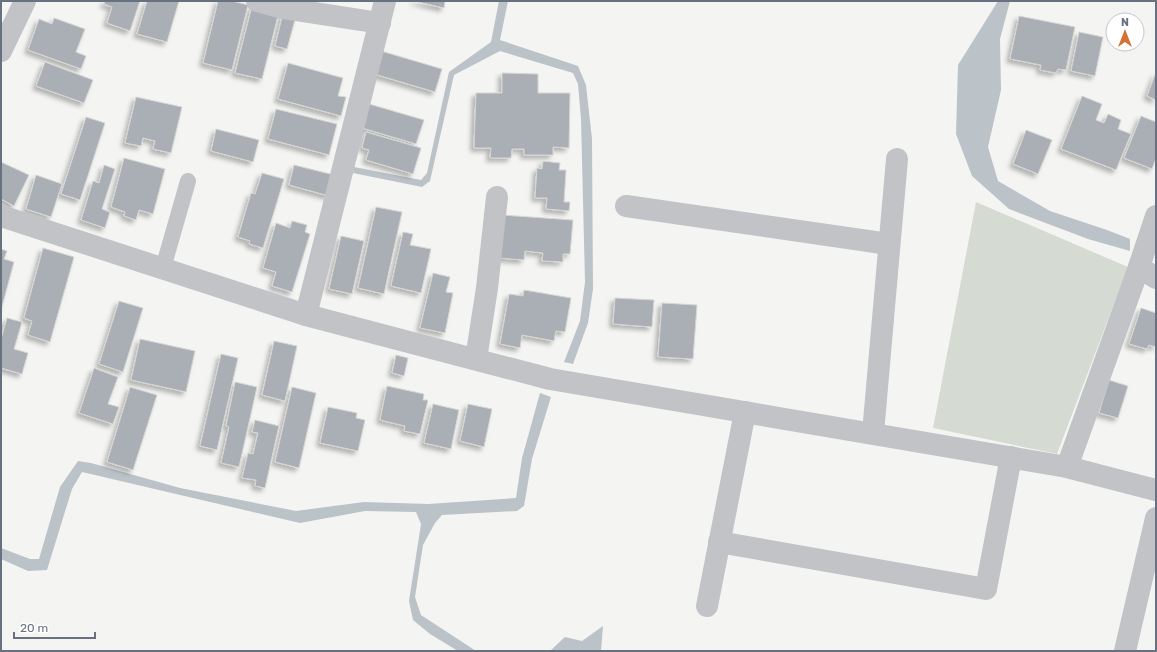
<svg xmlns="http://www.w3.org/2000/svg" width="1157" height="652" viewBox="0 0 1157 652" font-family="Rubik,sans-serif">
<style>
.green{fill:#d5dbd3}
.water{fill:#bbc2c8}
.building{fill:#aaaeb5;stroke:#d6d6d4;filter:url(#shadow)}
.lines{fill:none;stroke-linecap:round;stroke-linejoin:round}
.lane{stroke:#c1c3c7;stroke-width:16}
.street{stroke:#c1c3c7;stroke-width:22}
</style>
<defs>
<filter id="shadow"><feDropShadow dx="-3.5" dy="3.5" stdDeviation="2" flood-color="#0004"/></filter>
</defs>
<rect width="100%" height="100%" fill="#f4f5f2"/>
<polygon class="green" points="976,202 1128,267 1057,454 933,428"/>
<g class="water">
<polygon points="499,1 508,1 500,40 578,66 586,85 592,139 593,289 588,323 573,364 564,362 580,321 585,282 581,119 578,84 573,73 500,51 454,75 430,181 422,187 353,173 354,167 421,180 427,173 449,72 491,42"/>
<polygon points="998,1 1010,1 1000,39 1001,90 988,147 998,181 1050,211 1107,230 1130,239 1130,251 1088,239 1009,209 972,176 956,134 958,65"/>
<polygon points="540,393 551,397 532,459 524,506 517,511 442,515 435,523 423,545 415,597 421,615 476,651 458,651 430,634 413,620 409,601 421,524 416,512 365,511 300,523 82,472 72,489 47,570 28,571 1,559 1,548 30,559 39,559 60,487 78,461 91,463 180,488 296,511 364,502 428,504 516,498 522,458"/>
<polygon points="603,626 601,651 550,651 565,637 582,641"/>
</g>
<g class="building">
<polygon points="105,1 140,1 130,31 107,23 112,7 104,4"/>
<polygon points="147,1 179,1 167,42 137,34"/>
<polygon points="218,1 232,1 248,5 232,70 203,63"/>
<polygon points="414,1 445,1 444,8"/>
<polygon points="252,6 279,12 262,79 235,73"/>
<polygon points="283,13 296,16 287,49 275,46"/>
<polygon points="1019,16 1075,27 1066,70 1058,69 1056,73 1040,70 1041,65 1010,59"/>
<polygon points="54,18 85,29 76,52 86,56 81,69 28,50 39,19 52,24"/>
<polygon points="1079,32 1103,37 1095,76 1071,71"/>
<polygon points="381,51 442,69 435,92 374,74"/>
<polygon points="45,62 93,80 84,103 36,86"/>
<polygon points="288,63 343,78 338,96 346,97 341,116 278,99"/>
<polygon points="1156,72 1156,100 1147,96"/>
<polygon points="502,73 538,74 538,93 570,93 569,148 553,147 553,155 524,155 524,149 512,149 511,158 490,158 491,148 474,148 476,93 502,93"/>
<polygon points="1082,96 1102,104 1096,120 1104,123 1108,114 1121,120 1118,129 1131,134 1116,170 1061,149"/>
<polygon points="136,97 182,107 171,153 153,149 155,141 143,138 141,146 125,143"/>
<polygon points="369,104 424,120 416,144 362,128"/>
<polygon points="276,109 337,124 329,155 268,139"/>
<polygon points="1141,116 1156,122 1156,158 1152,169 1124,158"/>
<polygon points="86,117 105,123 80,200 61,194"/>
<polygon points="216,129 259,140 253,162 211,151"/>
<polygon points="1026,130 1052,140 1038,174 1013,164"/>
<polygon points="366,132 421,148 413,174 366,160 369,150 362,148"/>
<polygon points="124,158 165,169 153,214 139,210 136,220 124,216 125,212 111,207"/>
<polygon points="543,161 560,163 559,170 566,170 564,202 570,202 569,211 546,209 547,198 535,198 537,168 542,169"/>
<polygon points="1,162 29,175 14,206 1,199"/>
<polygon points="104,165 115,169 102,209 110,212 105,228 81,220 93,181 99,183"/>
<polygon points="294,165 334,175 329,196 289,185"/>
<polygon points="262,173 284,179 263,248 249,244 250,241 238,237 251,193 255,194"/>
<polygon points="36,175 62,184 51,217 26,209"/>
<polygon points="376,207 402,212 384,294 358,288"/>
<polygon points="502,215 573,220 570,254 563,254 563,262 542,261 543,253 525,251 524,260 499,258"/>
<polygon points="292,221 307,225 305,232 310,234 292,292 272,286 276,272 263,268 276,223 290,228"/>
<polygon points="403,232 413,234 410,245 431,249 421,293 391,286"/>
<polygon points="341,236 364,241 352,294 329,289"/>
<polygon points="43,248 74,257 50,342 28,335 32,321 24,318"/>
<polygon points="1,249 7,251 4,259 14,262 1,310"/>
<polygon points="433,273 450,277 446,292 453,293 445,333 420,328"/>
<polygon points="524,290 571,298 565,332 556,331 554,341 522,335 520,348 500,344 509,294 523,296"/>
<polygon points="615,298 654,300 652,327 613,324"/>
<polygon points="119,301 143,308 123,372 99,364"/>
<polygon points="662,303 697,305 693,359 658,357"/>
<polygon points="1141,308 1156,313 1156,347 1149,345 1147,349 1129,344"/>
<polygon points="7,318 22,322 14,349 28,353 22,374 1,368 1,339"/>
<polygon points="140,339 195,351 186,392 131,380"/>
<polygon points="274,341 297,346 285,401 262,395"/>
<polygon points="221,354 238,358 217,450 200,446"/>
<polygon points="396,355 408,358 404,376 392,373"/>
<polygon points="94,368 118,377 108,404 119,407 113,424 79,413"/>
<polygon points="1109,380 1128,386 1118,418 1099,413"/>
<polygon points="235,382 257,387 239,467 221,463 229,427 226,426"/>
<polygon points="387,386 424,394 423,400 428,400 420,434 404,431 405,426 380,420"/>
<polygon points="130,387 157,395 133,470 107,462"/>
<polygon points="292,387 316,393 299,468 275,462"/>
<polygon points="433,404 459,410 451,449 424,443"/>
<polygon points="468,404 492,409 484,447 460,441"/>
<polygon points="328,407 357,413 356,418 365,420 358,451 320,443"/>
<polygon points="255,420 279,426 265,488 255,486 256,480 242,478 248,453 253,454 258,433 252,432"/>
</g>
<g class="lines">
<polyline class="lane" points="163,268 188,181"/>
<g class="street">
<polyline points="257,1 282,8 380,23"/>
<polyline points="1,51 25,1"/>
<polyline points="626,206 889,244"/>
<polyline points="1,216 306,315 550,379 1067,467 1156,490"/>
<polyline points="1139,267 1156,216"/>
<polyline points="306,315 385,1"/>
<polyline points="476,359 487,288 497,197"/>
<polyline points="873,433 897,159"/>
<polyline points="1067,467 1139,267 1156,278"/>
<polyline points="719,542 986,589 1011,457"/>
<polyline points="707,606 745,412"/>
<polyline points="1125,651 1156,518"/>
</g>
</g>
<rect width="1157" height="652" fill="none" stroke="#677180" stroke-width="4"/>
<g transform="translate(1125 32)"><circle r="19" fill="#ffffff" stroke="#c2c6cc"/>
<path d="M0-3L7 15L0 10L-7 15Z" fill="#d27234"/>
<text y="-6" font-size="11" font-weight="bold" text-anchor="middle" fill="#677180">N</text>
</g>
<path d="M14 632v6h81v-6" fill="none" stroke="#677180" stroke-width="2"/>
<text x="20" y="632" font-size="12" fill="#677180" stroke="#ffffff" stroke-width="3" paint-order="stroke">20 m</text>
</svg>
